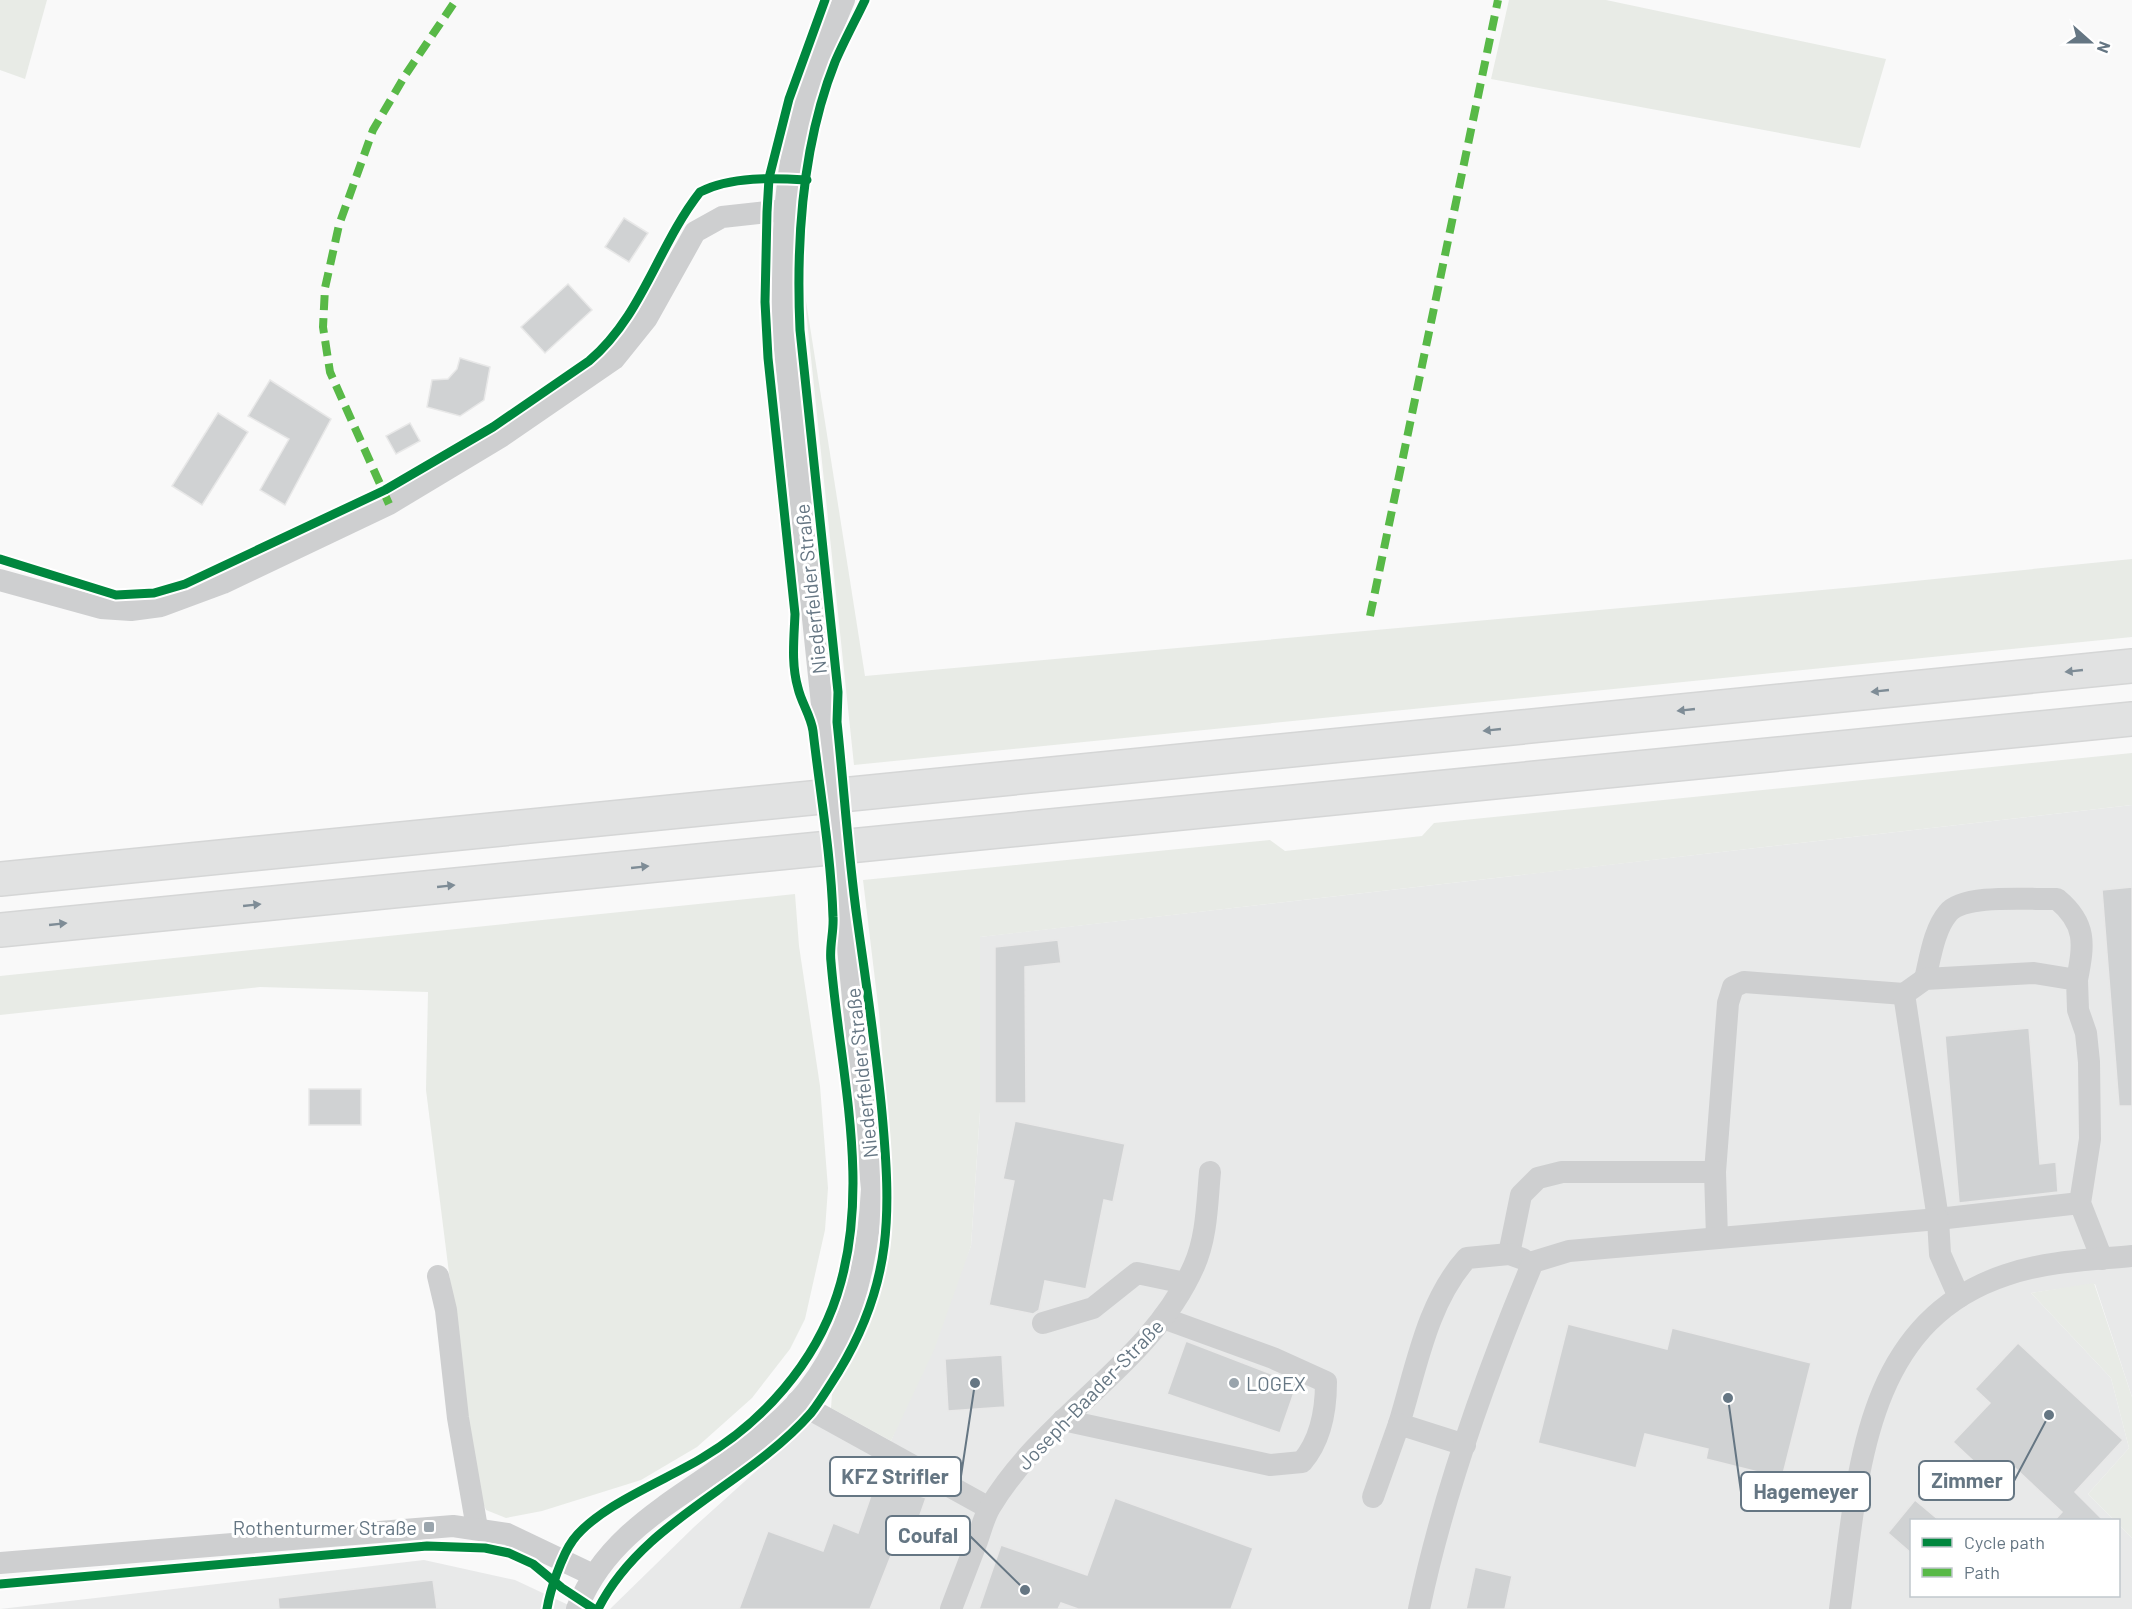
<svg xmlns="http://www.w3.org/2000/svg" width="2132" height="1609" viewBox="0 0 2132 1609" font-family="Barlow,sans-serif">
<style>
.built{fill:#e8e9e9}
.green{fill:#e8ebe6}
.building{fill:#d0d2d3;stroke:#e8e8e8;stroke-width:1.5}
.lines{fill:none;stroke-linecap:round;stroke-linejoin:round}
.highway-casing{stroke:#d5d6d6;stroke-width:36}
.minor{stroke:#cecfd0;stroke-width:22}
.highway{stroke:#e1e2e2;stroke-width:33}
.minor-bridge{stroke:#cecfd0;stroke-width:22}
.quiet{stroke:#58b947;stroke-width:8;stroke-dasharray:15 8;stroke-linecap:butt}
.cycleway-casing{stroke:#fff;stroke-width:13}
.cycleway{stroke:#00873e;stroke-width:9}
.oneway{fill:#7e8c96}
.poi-dot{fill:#99a4ac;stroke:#fff;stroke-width:2}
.labels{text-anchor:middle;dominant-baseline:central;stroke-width:6;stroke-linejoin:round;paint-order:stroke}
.street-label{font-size:20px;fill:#657683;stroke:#fff}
.poi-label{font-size:20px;fill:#657683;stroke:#fff;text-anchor:start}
.leader{fill:none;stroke:#657683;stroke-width:2}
.callout-dot{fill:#657683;stroke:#fff;stroke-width:2}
.callout{fill:#fff;stroke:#657683;stroke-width:2}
.callout-label{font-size:21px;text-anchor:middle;font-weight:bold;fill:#657683}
</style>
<rect width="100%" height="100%" fill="#f9f9f9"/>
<g class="built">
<polygon points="2132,805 2132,1397 2095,1284 2031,1293 2111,1378 2129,1448 2088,1494 2114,1520 1912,1520 1912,1596 2118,1596 2119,1525 2132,1538 2132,1609 610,1609 694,1527 805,1427 831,1408 891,1441 971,1246 980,1112 979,937"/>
<polygon points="424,1560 515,1580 577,1609 0,1609"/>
</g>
<g class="green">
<polygon points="0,0 47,0 25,79 0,70"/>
<polygon points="1509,0 1606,0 1886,59 1860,148 1491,79"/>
<polygon points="803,282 865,676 1855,587 2132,559 2132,637 854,765"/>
<polygon points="2132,753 2132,805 980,937 980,1112 971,1246 934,1350 891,1441 831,1408 832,1394 868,1321 880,1287 892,1209 891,1161 879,1013 863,880 1270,840 1285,851 1422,836 1434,823"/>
<polygon points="795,894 799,946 820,1086 828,1188 825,1230 805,1319 790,1349 752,1398 697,1447 641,1480 542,1511 506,1518 486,1510 476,1488 426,1090 428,992 260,987 0,1015 0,976"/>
<polygon points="2094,1283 2132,1397 2132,1538 2119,1525 2118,1520 2114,1520 2088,1494 2129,1448 2111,1378 2031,1293"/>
</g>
<g class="building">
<polygon points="624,218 648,233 629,262 605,247"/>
<polygon points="568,284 592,310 545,353 521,327"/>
<polygon points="460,358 490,367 484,400 460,416 427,407 432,380 448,379 457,369"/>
<polygon points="270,380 331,419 285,505 260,490 289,439 248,416"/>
<polygon points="218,413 248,432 202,505 172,486"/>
<polygon points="410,423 420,441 396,454 386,436"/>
<polygon points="2132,887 2132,1106 2119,1106 2102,890"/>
<polygon points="1058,940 1061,963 1025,967 1026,1103 995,1103 995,947"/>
<polygon points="2029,1028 2040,1164 2056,1162 2058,1192 1959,1203 1945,1036"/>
<rect x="309" y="1089" width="52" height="36"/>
<polygon points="1015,1121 1125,1144 1113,1202 1104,1200 1086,1289 1045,1281 1039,1310 1033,1314 989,1305 1014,1181 1003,1179"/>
<polygon points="1568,1324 1667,1349 1672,1328 1811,1363 1782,1478 1706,1459 1708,1449 1645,1434 1636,1468 1538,1443"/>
<polygon points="1186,1341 1297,1384 1280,1433 1167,1394"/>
<polygon points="2018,1343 2123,1440 2075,1492 2104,1521 2054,1521 2062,1512 2015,1468 1999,1485 1953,1442 1990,1403 1975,1389"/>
<polygon points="1002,1355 1005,1407 948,1411 945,1359"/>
<polygon points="876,1481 926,1498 914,1532 902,1528 870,1609 739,1609 768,1531 823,1551 833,1523 858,1533"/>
<polygon points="1115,1498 1253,1548 1231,1609 1078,1609 1061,1603 1058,1609 979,1609 1001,1545 1087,1575"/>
<polygon points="1915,1500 1940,1521 1911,1521 1911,1553 1888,1533"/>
<polygon points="1475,1567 1512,1576 1505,1609 1466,1609"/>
<polygon points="433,1580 437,1609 279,1609 278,1598"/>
</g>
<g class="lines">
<g class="highway-casing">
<g id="highway">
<polyline points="0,879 2132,666"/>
<polyline points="0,930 2132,719"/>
</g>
</g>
<g class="minor">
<polyline points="0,580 101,608 131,610 161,606 223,583 389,504 502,436 614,359 647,318 695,232 722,217 785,210"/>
<path d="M824,724L783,330C782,274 782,217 791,161C800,106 822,51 844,0"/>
<path d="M1925,979C1930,959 1934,929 1948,913C1964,893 2032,900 2057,899C2087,924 2084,944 2077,980"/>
<polyline points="1715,1172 1728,1003 1733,987 1744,982 1904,994"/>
<polyline points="2080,1203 1938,1219 1904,994 1925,979 2034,973 2077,980 2078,1010 2086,1033 2089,1062 2090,1139 2080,1203 2102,1259"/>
<polyline points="1509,1254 1521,1195 1538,1178 1562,1172 1715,1172 1717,1238"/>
<polyline points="438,1276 446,1310 458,1418 477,1528"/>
<polyline points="1043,1323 1093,1308 1137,1273 1185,1283"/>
<polyline points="797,1402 989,1508"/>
<path d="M1063,1420L1270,1465L1302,1462C1321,1440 1326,1410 1326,1382L1273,1358L1163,1318"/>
<path d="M1465,1445L1399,1424C1416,1369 1427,1302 1467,1258L1509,1254L1523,1259"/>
<polyline points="1373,1497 1399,1424"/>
<polyline points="0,1563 453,1526 507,1534 593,1575"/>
<path d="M577,1609C600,1549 649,1516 701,1481C734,1458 768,1434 796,1404C849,1346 868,1265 872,1189L845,918"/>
<path d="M951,1609C960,1586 968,1564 977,1541C981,1530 984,1517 990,1507C1045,1415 1150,1365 1194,1266C1207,1237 1207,1203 1210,1172"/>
<path d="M1419,1609C1444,1490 1486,1374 1533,1262L1569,1251L1938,1219L1940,1254L1959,1297"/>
<path d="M1840,1609C1858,1482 1860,1323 2006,1275C2046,1261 2090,1260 2132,1256"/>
</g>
<use href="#highway" class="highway"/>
<polyline class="minor-bridge" points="824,724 845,918"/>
<g class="quiet">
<polyline points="389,504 330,372 323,327 325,288 339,225 373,130 406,74 456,0"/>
<polyline points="1370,616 1498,0"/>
</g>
<g class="cycleway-casing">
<g id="cycleway">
<path d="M0,559L116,595L154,593L185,584L385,490L493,427L589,361C643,315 657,247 700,192C731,176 774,178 807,180"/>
<polyline points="0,1584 427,1546 485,1548 509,1553 533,1564 562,1588 594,1609"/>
<path d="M547,1609C550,1590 562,1555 573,1540C598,1506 666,1480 702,1458C763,1422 815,1363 837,1295C872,1188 840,1071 831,962C829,947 834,932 833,917C831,855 820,792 813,731C811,716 801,702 798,688C791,664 794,639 795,614L768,358L765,302L767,212L769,178L789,99L825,0"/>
<path d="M598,1609C643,1520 747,1486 811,1413C821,1400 830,1385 839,1371C893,1282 891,1212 882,1113C876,1048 866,983 857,918C848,853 844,788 837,722L838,692L800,330C796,242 802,145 835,62C844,41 855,21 865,0"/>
</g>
</g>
<use href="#cycleway" class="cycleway"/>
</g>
<defs><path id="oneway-solid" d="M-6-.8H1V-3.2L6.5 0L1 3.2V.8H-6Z" transform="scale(1.5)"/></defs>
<g class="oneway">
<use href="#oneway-solid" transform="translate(2074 671) rotate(174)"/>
<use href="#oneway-solid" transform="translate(1880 691) rotate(174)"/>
<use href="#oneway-solid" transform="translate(1686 710) rotate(174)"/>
<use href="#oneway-solid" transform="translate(1492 730) rotate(174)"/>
<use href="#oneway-solid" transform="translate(640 867) rotate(-6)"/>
<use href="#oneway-solid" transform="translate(446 886) rotate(-6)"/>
<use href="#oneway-solid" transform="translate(252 905) rotate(-6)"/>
<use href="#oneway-solid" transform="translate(58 924) rotate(-6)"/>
</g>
<g class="poi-dot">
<circle cx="1234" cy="1383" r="6"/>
<rect x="423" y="1521" width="12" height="12" rx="3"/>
</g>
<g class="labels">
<g class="street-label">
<text transform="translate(810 589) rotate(-96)">Niederfelder Straße</text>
<text transform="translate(861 1073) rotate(-96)">Niederfelder Straße</text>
<text transform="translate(1090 1394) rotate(-46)">Joseph-Baader-Straße</text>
</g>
<g class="poi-label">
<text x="1246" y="1383">LOGEX</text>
<text x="417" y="1527" text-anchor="end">Rothenturmer Straße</text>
</g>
</g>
<path class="leader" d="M975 1383L961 1476M2049 1415L2014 1481M1728 1398L1741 1492M1025 1590L970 1536"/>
<g class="callout-dot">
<circle cx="975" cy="1383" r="6"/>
<circle cx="2049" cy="1415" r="6"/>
<circle cx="1728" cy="1398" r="6"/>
<circle cx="1025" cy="1590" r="6"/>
</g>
<g class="callout">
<rect x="830" y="1457" width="131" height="39" rx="6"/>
<rect x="1919" y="1461" width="95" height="39" rx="6"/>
<rect x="1741" y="1472" width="129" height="39" rx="6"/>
<rect x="886" y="1516" width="84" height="39" rx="6"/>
</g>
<g class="callout-label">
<text x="895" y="1484">KFZ Strifler</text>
<text x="1967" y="1488">Zimmer</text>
<text x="1806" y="1499">Hagemeyer</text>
<text x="928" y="1543">Coufal</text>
</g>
<rect x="1910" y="1519" width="210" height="78" fill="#ffffff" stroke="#c1c8cd" stroke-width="1.5"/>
<rect x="1922" y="1538" width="30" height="9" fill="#00873e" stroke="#c1c8cd" stroke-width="1.5"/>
<text x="1964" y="1549" font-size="18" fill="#657683">Cycle path</text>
<rect x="1922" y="1568" width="30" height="9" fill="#58b947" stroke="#c1c8cd" stroke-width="1.5"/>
<text x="1964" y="1579" font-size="18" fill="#657683">Path</text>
<g transform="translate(2090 42) rotate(111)" stroke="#ffffff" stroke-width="4.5" paint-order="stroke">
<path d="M0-4.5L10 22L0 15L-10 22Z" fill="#657683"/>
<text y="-9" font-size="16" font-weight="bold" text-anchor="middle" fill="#657683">N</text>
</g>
</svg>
